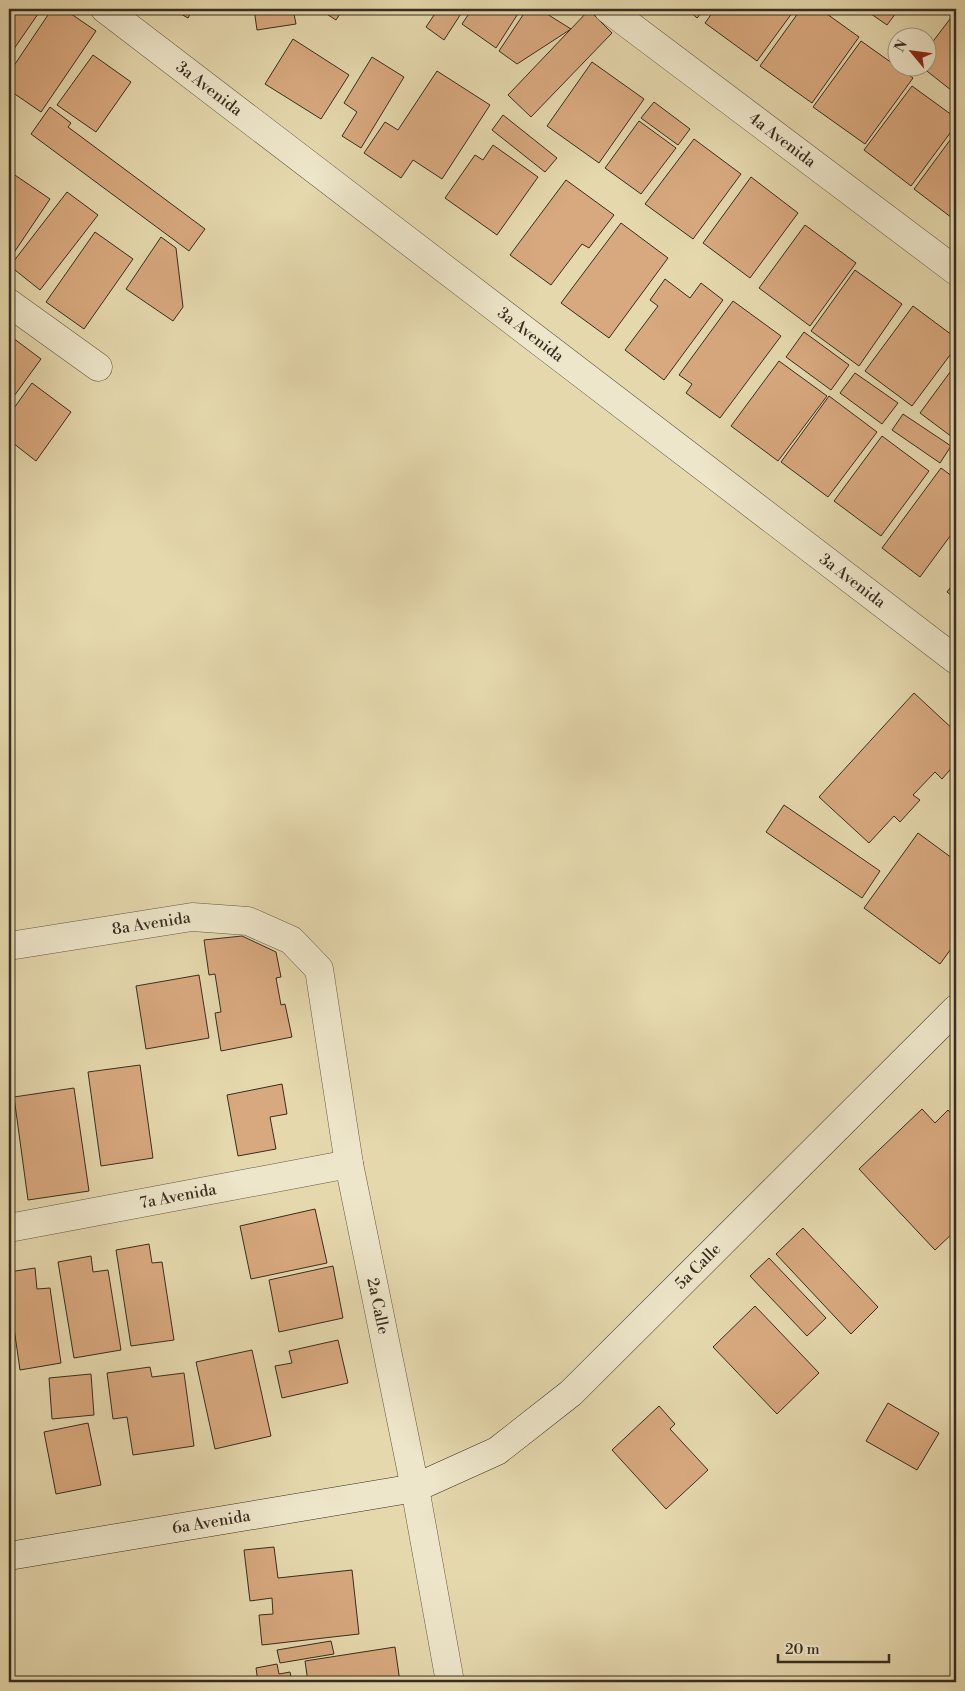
<svg xmlns="http://www.w3.org/2000/svg" width="965" height="1691" viewBox="0 0 965 1691" font-family="'Libre Bodoni',serif">
<style>
.building{fill:#d8a87e;stroke:#382d21}
.lines{fill:none;stroke-linecap:round;stroke-linejoin:round}
.street-casing{stroke:#635844;stroke-width:29}
.secondary-casing{stroke:#382d21;stroke-width:29}
.street{stroke:#eee6ca;stroke-width:28}
.secondary{stroke:#eee6ca;stroke-width:28}
.labels{text-anchor:middle;dominant-baseline:central;stroke-width:5;stroke-linejoin:round;paint-order:stroke}
.street-label{font-size:16px;fill:#382d21;stroke:#eee6ca}
</style>
<rect width="100%" height="100%" fill="#e5d8ad"/>
<filter id="stains"><feTurbulence type="fractalNoise" baseFrequency=".004" numOctaves="4"/><feColorMatrix values="0 0 0 0 .2 0 0 0 0 .09 0 0 0 0 .02 0 0 0 .5 -.17"/></filter>
<radialGradient id="worn" r=".72"><stop offset=".6" stop-color="#630" stop-opacity="0"/><stop offset="1" stop-color="#630" stop-opacity=".3"/></radialGradient>
<g class="building">
<polygon points="9,9 30,9 38,14 9,56"/>
<polygon points="52,9 64,9 96,31 41,112 9,90 9,73"/>
<polygon points="172,9 193,9 188,18"/>
<polygon points="254,9 293,9 296,24 257,30"/>
<polygon points="319,9 343,9 336,20"/>
<polygon points="438,9 464,9 444,40 426,27"/>
<polygon points="472,9 521,9 496,48 462,24"/>
<polygon points="527,9 539,9 571,29 517,64 499,51"/>
<polygon points="687,9 705,9 697,18"/>
<polygon points="715,9 795,9 757,61 705,23"/>
<polygon points="801,9 820,9 859,37 812,103 760,66"/>
<polygon points="864,9 899,9 887,25"/>
<polygon points="589,10 612,33 531,117 508,95"/>
<polygon points="956,11 956,94 923,68 928,68 928,48"/>
<polygon points="293,39 349,75 321,119 265,84"/>
<polygon points="861,41 913,78 865,144 813,107"/>
<polygon points="93,55 131,82 96,132 57,105"/>
<polygon points="372,57 404,77 361,148 342,136 357,112 344,103"/>
<polygon points="592,62 644,99 599,163 547,126"/>
<polygon points="437,71 490,105 442,179 413,160 401,178 364,153 385,122 398,130"/>
<polygon points="912,86 956,118 956,125 911,186 864,150"/>
<polygon points="654,102 690,129 678,145 641,118"/>
<polygon points="50,107 71,123 68,127 205,229 189,251 31,134"/>
<polygon points="503,115 557,158 545,172 492,130"/>
<polygon points="639,121 676,148 641,194 605,168"/>
<polygon points="956,132 956,221 914,189"/>
<polygon points="694,139 741,174 693,239 645,204"/>
<polygon points="493,145 538,177 497,235 445,198 475,155 483,160"/>
<polygon points="9,171 50,199 9,260"/>
<polygon points="751,177 798,213 750,278 703,243"/>
<polygon points="566,180 614,215 589,248 582,244 551,285 510,255"/>
<polygon points="67,192 98,215 40,290 10,266"/>
<polygon points="621,223 668,258 609,338 561,303"/>
<polygon points="805,225 856,263 810,326 759,288"/>
<polygon points="95,232 133,259 84,329 46,302"/>
<polygon points="161,237 176,248 183,307 173,321 126,289"/>
<polygon points="855,270 902,304 859,366 811,331"/>
<polygon points="665,279 690,298 701,283 723,300 664,380 625,350 658,306 650,300"/>
<polygon points="733,301 781,336 720,418 686,393 692,384 679,375"/>
<polygon points="913,306 956,338 956,347 912,406 865,371"/>
<polygon points="804,332 849,365 831,390 786,357"/>
<polygon points="9,335 41,359 9,403"/>
<polygon points="779,361 827,396 778,461 731,426"/>
<polygon points="956,364 956,440 920,413"/>
<polygon points="855,373 898,403 882,424 840,393"/>
<polygon points="32,383 71,412 36,461 9,440 9,415"/>
<polygon points="829,396 877,432 828,497 781,462"/>
<polygon points="903,414 951,446 940,463 892,430"/>
<polygon points="882,436 929,471 881,536 834,501"/>
<polygon points="941,468 956,479 956,528 920,577 882,548"/>
<polygon points="956,580 956,599 947,592"/>
<polygon points="914,693 956,732 956,748 951,753 956,758 956,763 942,779 935,772 913,795 920,800 900,822 894,816 869,843 819,797"/>
<polygon points="784,805 880,871 862,898 766,832"/>
<polygon points="918,833 956,861 956,942 940,964 864,908"/>
<polygon points="242,936 276,952 281,977 276,978 281,1005 285,1004 292,1037 221,1051 215,1013 221,1012 215,974 209,975 204,940"/>
<polygon points="199,975 209,1038 146,1049 136,986"/>
<polygon points="140,1065 153,1158 101,1166 88,1072"/>
<polygon points="282,1084 287,1114 270,1117 276,1149 238,1156 227,1095"/>
<polygon points="74,1088 89,1191 28,1200 14,1097"/>
<polygon points="922,1109 935,1123 948,1110 956,1119 956,1209 952,1213 956,1217 956,1230 935,1250 859,1169"/>
<polygon points="315,1209 327,1263 251,1279 240,1226"/>
<polygon points="803,1228 878,1307 851,1334 776,1254"/>
<polygon points="149,1244 152,1263 162,1262 174,1340 131,1346 116,1250"/>
<polygon points="91,1256 93,1272 108,1270 121,1350 74,1358 58,1262"/>
<polygon points="769,1258 826,1318 807,1336 750,1276"/>
<polygon points="333,1266 343,1318 279,1332 269,1280"/>
<polygon points="35,1268 37,1289 50,1288 61,1363 20,1370 9,1293 9,1272"/>
<polygon points="755,1306 819,1373 777,1414 713,1347"/>
<polygon points="338,1340 348,1383 282,1398 275,1366 292,1363 289,1351"/>
<polygon points="252,1350 271,1436 215,1449 196,1362"/>
<polygon points="150,1367 152,1377 184,1373 194,1446 133,1455 127,1417 113,1419 107,1373"/>
<polygon points="91,1374 94,1415 52,1419 49,1378"/>
<polygon points="888,1403 939,1433 917,1470 866,1441"/>
<polygon points="659,1406 675,1424 670,1429 708,1470 666,1509 612,1450"/>
<polygon points="88,1423 101,1485 56,1494 44,1432"/>
<polygon points="274,1547 278,1578 352,1570 359,1634 262,1645 259,1615 273,1614 272,1598 250,1601 244,1550"/>
<polygon points="331,1641 334,1654 280,1663 277,1650"/>
<polygon points="395,1647 400,1682 308,1682 305,1661"/>
<polygon points="277,1664 279,1674 290,1672 292,1682 258,1682 256,1668"/>
</g>
<g class="lines">
<g class="street-casing">
<g id="street">
<path id="s1" d="M105,9L956,660"/>
<path id="s2" d="M608,9L956,271"/>
<polyline points="9,303 98,367"/>
<path id="s3" d="M9,946L192,917L248,921L291,940L319,969L349,1164L415,1488L450,1682"/>
<path id="s4" d="M9,1228L349,1164"/>
</g>
</g>
<g class="secondary-casing">
<g id="secondary">
<path id="s5" d="M9,1556L415,1488L497,1451L571,1393L956,1009"/>
</g>
</g>
<use href="#street" class="street"/>
<use href="#secondary" class="secondary"/>
</g>
<g class="labels">
<g class="street-label">
<text stroke="none"><textPath href="#s1" startOffset="131">3a Avenida</textPath></text>
<text stroke="none"><textPath href="#s2" startOffset="218">4a Avenida</textPath></text>
<text stroke="none"><textPath href="#s1" startOffset="536">3a Avenida</textPath></text>
<text stroke="none"><textPath href="#s1" startOffset="941">3a Avenida</textPath></text>
<text stroke="none"><textPath href="#s3" startOffset="144">8a Avenida</textPath></text>
<text stroke="none"><textPath href="#s4" startOffset="172">7a Avenida</textPath></text>
<text stroke="none"><textPath href="#s5" startOffset="775">5a Calle</textPath></text>
<text stroke="none"><textPath href="#s3" startOffset="671">2a Calle</textPath></text>
<text stroke="none"><textPath href="#s5" startOffset="205">6a Avenida</textPath></text>
</g>
</g>
<rect width="965" height="1691" fill="none" stroke="#e5d8ad" stroke-width="30"/>
<rect x="10" y="10" width="945" height="1671" fill="none" stroke="#382d21" stroke-width="2.5"/>
<rect x="15" y="15" width="935" height="1661" fill="none" stroke="#382d21"/>
<g transform="translate(912 52) rotate(299)"><circle r="24" fill="#eee6ca" stroke="#a59c86"/>
<path d="M0-4L9 19L0 12L-9 19Z" fill="#8f2418"/>
<text y="-8" font-size="14" font-weight="bold" text-anchor="middle" fill="#382d21">N</text>
</g>
<path d="M778 1654v8h111v-8" fill="none" stroke="#382d21" stroke-width="2.5"/>
<text x="785" y="1654" font-size="15" fill="#382d21" stroke="#eee6ca" stroke-width="4" paint-order="stroke">20 m</text>
<rect width="100%" height="100%" filter="url(#stains)"/>
<rect width="100%" height="100%" fill="url(#worn)"/>
</svg>
